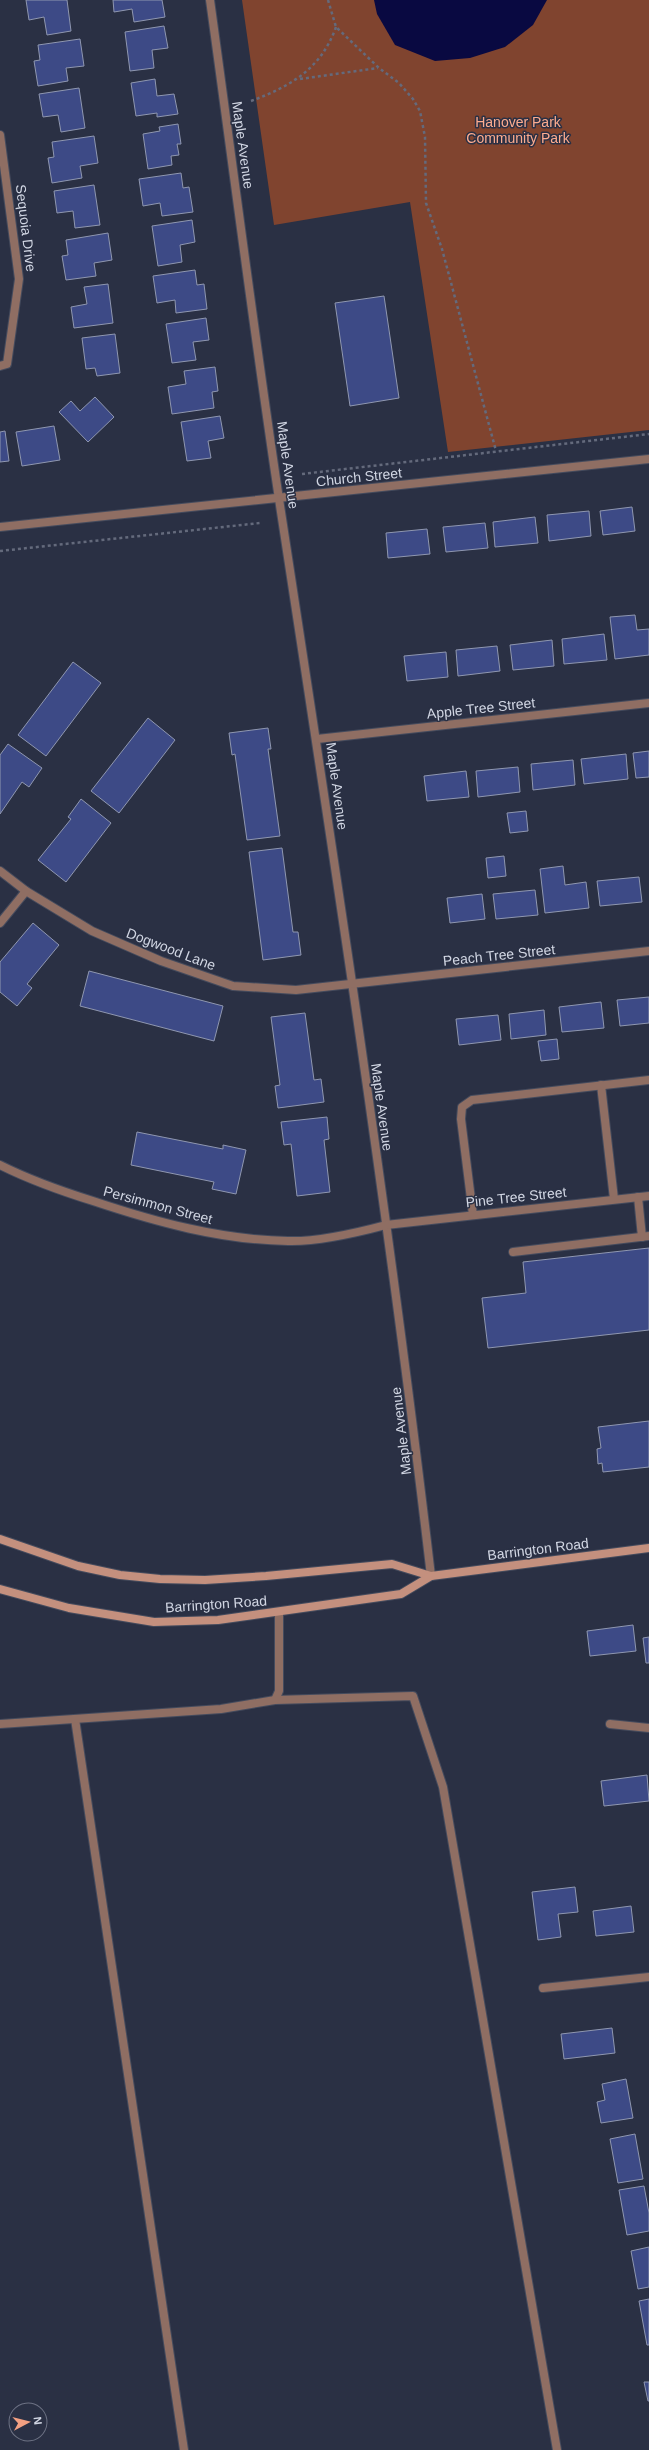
<svg xmlns="http://www.w3.org/2000/svg" width="649" height="2450" viewBox="0 0 649 2450" font-family="Helvetica,sans-serif">
<style>
.green{fill:#80442f}
.water{fill:#090941}
.building{fill:#3d4a86;stroke:#8f97b0}
.lines{fill:none;stroke-linecap:round;stroke-linejoin:round}
.lane-casing{stroke:#454b5d;stroke-width:10}
.street-casing{stroke:#454b5d;stroke-width:10}
.secondary-casing{stroke:#454b5d;stroke-width:10}
.path{stroke:#646a7c;stroke-width:2.5;stroke-dasharray:3 3;stroke-linecap:butt}
.lane{stroke:#8f6e63;stroke-width:8}
.street{stroke:#8f6e63;stroke-width:8}
.secondary{stroke:#c4907e;stroke-width:8}
.labels{text-anchor:middle;dominant-baseline:central;stroke-width:3;stroke-linejoin:round;paint-order:stroke}
.park-label{font-size:14px;fill:#fdac8f;stroke:#2a3044}
.street-label{font-size:14px;fill:#d1d6e3;stroke:#2a3044}
</style>
<rect width="100%" height="100%" fill="#2a3044"/>
<polygon class="green" points="242,0 649,0 649,430 448,452 410,202 274,225"/>
<polygon class="water" points="374,0 547,0 533,25 505,47 470,58 435,61 395,45 377,14"/>
<g class="building">
<polygon points="26,0 67,0 71,31 47,35 44,17 29,20"/>
<polygon points="113,0 162,0 165,17 134,22 132,9 114,12"/>
<polygon points="164,26 168,48 152,50 154,68 130,71 125,32"/>
<polygon points="80,39 84,66 66,68 68,81 38,86 34,61 40,60 38,45"/>
<polygon points="155,79 157,96 174,94 178,114 157,117 157,113 136,116 131,83"/>
<polygon points="79,88 85,128 61,132 58,115 43,117 39,94"/>
<polygon points="178,124 181,144 177,144 179,155 171,156 172,165 148,169 143,134 160,131 159,127"/>
<polygon points="94,136 98,163 80,166 82,178 52,183 48,158 54,157 52,142"/>
<polygon points="181,173 183,188 189,187 193,212 162,216 160,203 143,206 139,179"/>
<polygon points="94,185 100,225 75,228 73,211 57,213 54,191"/>
<polygon points="192,220 195,242 180,245 182,262 158,266 152,226"/>
<polygon points="108,233 112,260 94,263 96,276 66,280 62,256 68,255 66,240"/>
<polygon points="195,270 197,285 204,284 207,309 176,313 175,300 157,303 153,276"/>
<polygon points="108,284 113,323 74,328 71,307 87,304 84,287"/>
<polygon points="384,296 399,398 350,406 335,303"/>
<polygon points="206,318 209,340 193,342 196,360 172,363 166,324"/>
<polygon points="115,334 120,373 97,376 95,368 86,369 82,338"/>
<polygon points="215,367 218,391 212,392 214,408 172,414 168,387 186,384 184,371"/>
<polygon points="95,397 114,417 88,442 59,412 71,401 80,411"/>
<polygon points="220,416 224,438 208,441 211,458 187,461 181,422"/>
<polygon points="54,426 60,460 22,466 16,432"/>
<polygon points="5,431 9,461 0,462 0,432"/>
<polygon points="632,507 635,531 603,535 600,511"/>
<polygon points="589,511 591,536 549,541 547,515"/>
<polygon points="535,517 538,543 495,547 493,522"/>
<polygon points="485,523 488,548 446,552 443,527"/>
<polygon points="427,529 430,554 388,558 386,533"/>
<polygon points="635,615 637,630 649,629 649,655 615,659 610,617"/>
<polygon points="604,634 607,660 564,664 562,639"/>
<polygon points="552,640 554,666 513,670 510,645"/>
<polygon points="497,646 500,671 458,676 456,650"/>
<polygon points="446,652 448,677 407,681 404,656"/>
<polygon points="73,662 101,683 46,756 18,735"/>
<polygon points="148,718 175,740 119,813 91,791"/>
<polygon points="268,728 271,749 268,749 280,836 247,840 235,754 232,755 229,733"/>
<polygon points="8,744 42,768 29,787 22,782 0,814 0,755"/>
<polygon points="649,751 649,777 636,778 633,753"/>
<polygon points="626,754 628,779 584,784 581,759"/>
<polygon points="573,760 575,785 533,790 531,764"/>
<polygon points="518,767 520,792 478,797 476,771"/>
<polygon points="466,771 469,797 427,801 424,776"/>
<polygon points="81,799 111,823 66,882 38,860 71,819 68,817"/>
<polygon points="526,811 528,831 510,833 507,813"/>
<polygon points="282,848 293,932 298,932 301,955 263,960 249,852"/>
<polygon points="504,856 506,876 488,878 486,858"/>
<polygon points="563,866 565,885 586,882 589,908 545,913 540,869"/>
<polygon points="639,877 642,902 600,906 597,881"/>
<polygon points="535,890 538,915 496,919 493,894"/>
<polygon points="482,894 485,919 450,923 447,898"/>
<polygon points="33,923 59,945 27,984 32,988 17,1006 0,992 0,962"/>
<polygon points="89,971 223,1006 214,1041 80,1006"/>
<polygon points="649,997 649,1023 620,1026 617,1000"/>
<polygon points="601,1002 604,1028 562,1032 559,1007"/>
<polygon points="544,1010 546,1035 511,1039 509,1014"/>
<polygon points="305,1013 314,1080 321,1079 324,1102 278,1108 275,1086 280,1085 271,1017"/>
<polygon points="498,1015 501,1040 459,1045 456,1019"/>
<polygon points="557,1039 559,1059 541,1061 538,1041"/>
<polygon points="327,1117 329,1139 324,1140 330,1192 297,1196 291,1144 284,1145 281,1122"/>
<polygon points="137,1132 223,1149 223,1145 246,1150 236,1194 212,1189 214,1182 131,1165"/>
<polygon points="649,1248 649,1330 488,1348 482,1298 526,1293 523,1262"/>
<polygon points="649,1421 649,1467 603,1472 602,1463 598,1464 597,1449 601,1448 598,1427"/>
<polygon points="633,1625 636,1651 590,1656 587,1631"/>
<polygon points="649,1637 649,1663 646,1663 643,1638"/>
<polygon points="647,1775 649,1801 604,1806 601,1781"/>
<polygon points="575,1887 578,1912 558,1914 561,1937 538,1940 532,1892"/>
<polygon points="631,1906 634,1932 596,1936 593,1911"/>
<polygon points="612,2028 615,2053 564,2059 561,2034"/>
<polygon points="626,2079 633,2118 601,2123 597,2102 605,2100 602,2084"/>
<polygon points="635,2134 643,2179 618,2183 610,2139"/>
<polygon points="644,2186 649,2213 649,2231 627,2235 619,2190"/>
<polygon points="649,2247 649,2287 638,2289 631,2251"/>
<polygon points="649,2299 649,2345 647,2345 639,2301"/>
<polygon points="644,2382 649,2382 649,2401 648,2401"/>
</g>
<g class="lines">
<g class="lane-casing">
<g id="lane">
<polyline points="601,1085 614,1199"/>
<polyline points="638,1197 642,1237"/>
<polyline points="473,1215 461,1119 462,1107 472,1100 649,1080"/>
<polyline points="513,1252 649,1236"/>
<polyline points="275,1700 413,1696 443,1787 557,2450"/>
<polyline points="75,1719 184,2450"/>
</g>
</g>
<g class="street-casing">
<g id="street">
<path d="M210,0C233,166 254,333 279,499C334,857 389,1216 431,1576"/>
<polyline points="0,135 19,279 7,364 0,366"/>
<polyline points="0,527 649,459"/>
<polyline points="317,739 649,703"/>
<polyline points="0,871 26,891 92,931 161,961 233,986 296,990 649,951"/>
<polyline points="0,923 26,891"/>
<path d="M0,1165C30,1180 61,1191 93,1201C156,1222 221,1240 288,1241C319,1242 356,1233 386,1225L649,1196"/>
<polyline points="0,1724 221,1709 275,1700 279,1691 279,1613"/>
<polyline points="610,1724 649,1728"/>
<polyline points="543,1988 649,1977"/>
</g>
</g>
<g class="secondary-casing">
<g id="secondary">
<polyline points="0,1539 78,1566 120,1575 160,1579 205,1580 266,1576 392,1564 431,1576"/>
<polyline points="0,1589 69,1608 154,1622 218,1620 401,1594 431,1576 649,1548"/>
</g>
</g>
<g class="path">
<polyline points="328,0 336,27 379,68 399,83 413,99 420,111 425,137 426,203 442,249 496,451"/>
<polyline points="300,79 378,68"/>
<path d="M251,101C291,86 321,69 336,27"/>
<polyline points="302,474 649,434"/>
<polyline points="0,551 260,523"/>
</g>
<use href="#lane" class="lane"/>
<use href="#street" class="street"/>
<use href="#secondary" class="secondary"/>
</g>
<g class="labels">
<g class="park-label">
<text x="518" y="122">Hanover Park<tspan x="518" dy="16">Community Park</tspan></text>
</g>
<g class="street-label">
<text transform="translate(243 145) rotate(82)">Maple Avenue</text>
<text transform="translate(26 228) rotate(83)">Sequoia Drive</text>
<text transform="translate(288 465) rotate(82)">Maple Avenue</text>
<text transform="translate(359 477) rotate(-6)">Church Street</text>
<text transform="translate(481 708) rotate(-6)">Apple Tree Street</text>
<text transform="translate(337 786) rotate(82)">Maple Avenue</text>
<text transform="translate(171 949) rotate(21)">Dogwood Lane</text>
<text transform="translate(499 955) rotate(-6)">Peach Tree Street</text>
<text transform="translate(382 1107) rotate(82)">Maple Avenue</text>
<text transform="translate(516 1197) rotate(-6)">Pine Tree Street</text>
<text transform="translate(158 1205) rotate(15)">Persimmon Street</text>
<text transform="translate(401 1431) rotate(-97)">Maple Avenue</text>
<text transform="translate(538 1549) rotate(-7)">Barrington Road</text>
<text transform="translate(216 1604) rotate(-4)">Barrington Road</text>
</g>
</g>
<g transform="translate(28 2422) rotate(83)"><circle r="19" fill="#2a3044" stroke="#6d7284"/>
<path d="M0-3L7 15L0 10L-7 15Z" fill="#f3a082"/>
<text y="-6" font-size="11" font-weight="bold" text-anchor="middle" fill="#d1d6e3">N</text>
</g>
</svg>
